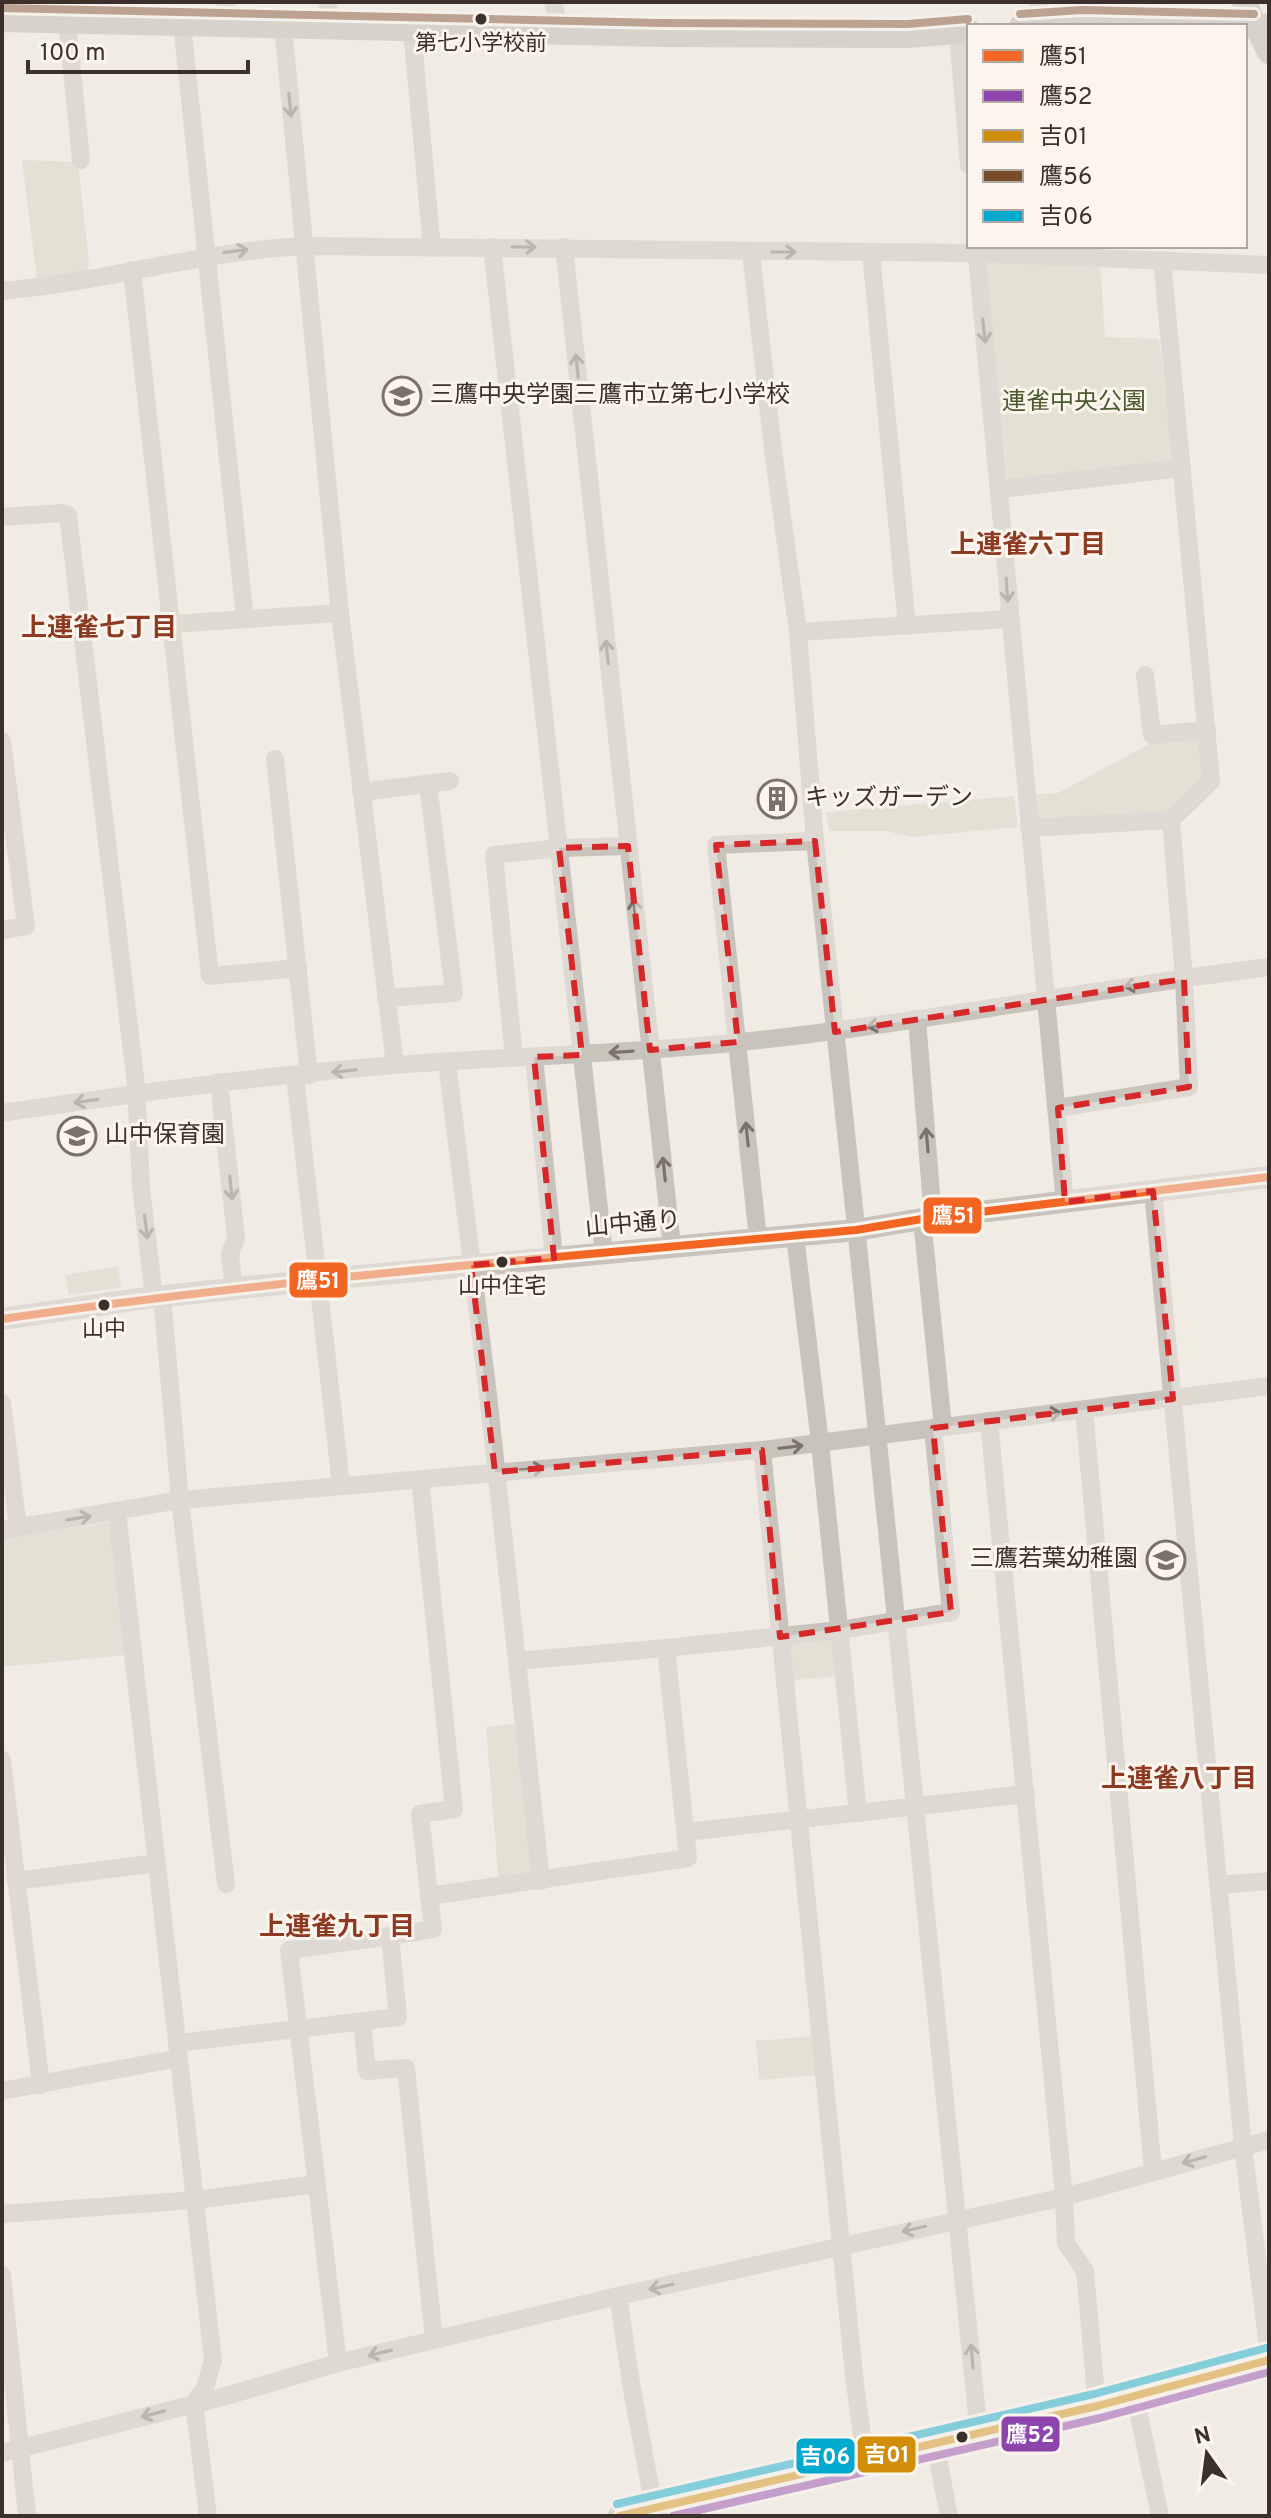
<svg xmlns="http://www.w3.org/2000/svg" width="1271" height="2518" viewBox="0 0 1271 2518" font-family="Overpass,'Noto Sans JP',sans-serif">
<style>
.green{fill:#d1d6bf}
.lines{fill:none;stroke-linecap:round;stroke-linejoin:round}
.minor{stroke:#c9c3be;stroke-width:18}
.tertiary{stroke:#c9c3be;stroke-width:22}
.secondary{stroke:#bab3ae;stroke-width:24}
.bus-1-casing{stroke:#fbf5ee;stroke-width:14}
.bus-2-casing{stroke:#fbf5ee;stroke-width:14}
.bus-3-casing{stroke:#fbf5ee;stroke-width:14}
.bus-4-casing{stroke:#fbf5ee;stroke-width:14}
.bus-5-casing{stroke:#fbf5ee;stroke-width:14}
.bus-1{stroke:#f26522;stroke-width:8}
.bus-2{stroke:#8e44ad;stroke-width:8}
.bus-3{stroke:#d18e09;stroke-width:8}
.bus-4{stroke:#7a4b2a;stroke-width:8}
.bus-5{stroke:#00a9ce;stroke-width:8}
.oneway{stroke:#7b726d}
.marked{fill:none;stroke:#d62828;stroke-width:6;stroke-dasharray:16 10;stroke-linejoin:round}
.bus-dot{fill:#3b302b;stroke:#fbf5ee;stroke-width:3}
.labels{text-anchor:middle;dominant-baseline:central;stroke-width:6;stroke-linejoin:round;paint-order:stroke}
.bus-label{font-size:22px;fill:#3b302b;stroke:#fbf5ee}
.poi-label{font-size:24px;fill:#3b302b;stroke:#fbf5ee;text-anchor:start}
.park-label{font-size:24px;fill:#4a5a2e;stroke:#fbf5ee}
.street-label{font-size:24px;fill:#3b302b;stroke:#fbf5ee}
.neighbourhood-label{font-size:26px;font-weight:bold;fill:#8c3b22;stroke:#fbf5ee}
.line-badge{stroke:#fbf5ee;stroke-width:3}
.badge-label{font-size:22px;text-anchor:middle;font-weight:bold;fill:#fff}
</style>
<rect width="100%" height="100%" fill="#f0ebe5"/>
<g class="green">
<polygon points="22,160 78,162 89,263 87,271 37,279"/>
<polygon points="985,263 1100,263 1105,337 1159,339 1174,464 1008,483"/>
<polygon points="1201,736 1204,777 1172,815 1034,824 1032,795 1058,793 1155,741"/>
<polygon points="1014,796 1018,827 913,837 885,831 829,831 826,812"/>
<polygon points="118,1266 121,1287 69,1295 65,1275"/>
<polygon points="110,1522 126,1655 2,1667 2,1538"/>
<polygon points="835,1636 839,1676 788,1681 784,1641"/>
<polygon points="523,1723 541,1881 499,1885 486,1727"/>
<polygon points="812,2036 816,2075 759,2080 756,2041"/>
</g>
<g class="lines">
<g class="minor">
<polyline points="80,2 85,22"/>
<polyline points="225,2 231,26"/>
<polyline points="327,2 335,29"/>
<polyline points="553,2 561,33"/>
<polyline points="1038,2 1044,24"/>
<polyline points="67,21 81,160"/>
<polyline points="182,24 245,619"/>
<polyline points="283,27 340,613 395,1065"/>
<polyline points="412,30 432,248"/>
<polyline points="958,33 969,165"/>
<polyline points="976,246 1065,1203"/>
<polyline points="492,247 604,1254"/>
<polyline points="564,247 672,1247"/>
<polyline points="751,252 773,450 798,632 815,841 857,1236 979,2434"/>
<polyline points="871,253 907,626"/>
<polyline points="132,270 210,976 298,968"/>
<path d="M2,291C104,282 202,251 304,246L976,253L1269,265"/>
<polyline points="1000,489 1182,468"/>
<polyline points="2,517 62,513 68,515 136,1085 141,1187 154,1297"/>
<polyline points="171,624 340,613"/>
<polyline points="798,632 1009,619"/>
<polyline points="1145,675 1152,735 1207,730"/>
<polyline points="2,741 26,926 2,930"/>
<polyline points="275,759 309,1075"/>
<polyline points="361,792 450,781"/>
<polyline points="1029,828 1171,820 1211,781 1162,260"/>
<polyline points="386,998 454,993 428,784"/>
<polyline points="917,1019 933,1218"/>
<polyline points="534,1057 554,1258"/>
<polyline points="514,1058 494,855 559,848 628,846"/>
<polyline points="447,1062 488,1395 541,1881"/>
<polyline points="295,1076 341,1485"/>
<polyline points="219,1082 236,1238 230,1254 234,1289"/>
<polyline points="1058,1108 1189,1087 1184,979 1171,820"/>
<path d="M2,1113C133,1094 264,1075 397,1065C512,1056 627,1054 742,1042C919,1023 1093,989 1269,967"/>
<polyline points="1153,1191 1243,2146 1269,2354"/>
<polyline points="922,1219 943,1427"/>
<polyline points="795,1236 820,1443 858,1813"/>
<polyline points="758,1239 716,845 815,841"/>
<polyline points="162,1296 180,1500 226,1884"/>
<polyline points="2,1403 18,1527"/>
<polyline points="1084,1410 1153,2171"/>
<polyline points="989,1421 1064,2197 1066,2243 1085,2271 1097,2406"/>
<polyline points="762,1450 854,2375 865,2460"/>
<polyline points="117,1511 213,2360 205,2388 194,2403 208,2516"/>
<polyline points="2,1530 180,1500 762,1450 1269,1386"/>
<polyline points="666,1648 840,1630 951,1612 933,1428"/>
<polyline points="2,1760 41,2085"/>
<polyline points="686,1832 1026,1794"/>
<polyline points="16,1881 157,1863"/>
<polyline points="1219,1885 1269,1881"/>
<polyline points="429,1896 688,1858 666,1648 517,1661"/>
<polyline points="362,2022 367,2071 406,2068 434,2340"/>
<polyline points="178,2043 398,2017 390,1936 433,1929 420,1814 454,1809 420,1479"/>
<polyline points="2,2091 179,2058"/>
<polyline points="2,2214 195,2200 317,2184"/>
<polyline points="2,2275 27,2516"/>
<polyline points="618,2296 632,2389 654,2508"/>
<polyline points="338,2363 289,1950 390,1936"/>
<polyline points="1135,2396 1160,2516"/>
<polyline points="935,2444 949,2516"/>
<polyline points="2,2453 226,2396 338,2363 618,2296 1064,2197 1269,2140"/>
</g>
<polyline class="tertiary" points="2,1319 146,1298 317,1280 856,1230 922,1219 1269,1177"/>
<g class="secondary">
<polyline points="1244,2 1269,52"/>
<polyline points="2,20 662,35 908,36 969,31"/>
<polyline points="1021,26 1082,22 1269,26"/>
<polyline points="620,2516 1097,2406 1269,2360"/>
</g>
<g class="bus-1-casing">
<path id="bus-1" d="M2,1319C285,1278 571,1256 856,1230L922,1219L1269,1177"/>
</g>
<g class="bus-2-casing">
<polyline id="bus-2" points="673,2516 1100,2418 1269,2372"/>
</g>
<g class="bus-3-casing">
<polyline id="bus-3" points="620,2516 1097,2406 1269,2360"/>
</g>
<g class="bus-4-casing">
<g id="bus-4">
<polyline points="2,8 662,23 908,24 968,19"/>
<polyline points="1020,14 1082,10 1254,14"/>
</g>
</g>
<g class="bus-5-casing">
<polyline id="bus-5" points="617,2504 1094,2394 1266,2348"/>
</g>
<use href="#bus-1" class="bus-1"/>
<use href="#bus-2" class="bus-2"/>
<use href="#bus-3" class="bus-3"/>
<use href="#bus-4" class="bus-4"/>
<use href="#bus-5" class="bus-5"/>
</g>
<defs><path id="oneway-shaft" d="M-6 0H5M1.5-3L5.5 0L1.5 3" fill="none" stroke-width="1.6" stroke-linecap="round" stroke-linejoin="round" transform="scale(2)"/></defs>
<g class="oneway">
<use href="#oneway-shaft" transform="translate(290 105) rotate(84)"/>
<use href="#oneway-shaft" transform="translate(524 247)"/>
<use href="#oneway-shaft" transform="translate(236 251) rotate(-8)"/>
<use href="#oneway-shaft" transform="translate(784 252)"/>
<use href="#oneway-shaft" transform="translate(984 331) rotate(84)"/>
<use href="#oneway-shaft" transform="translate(577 366) rotate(-96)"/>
<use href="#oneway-shaft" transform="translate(1007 590) rotate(86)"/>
<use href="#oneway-shaft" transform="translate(607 652) rotate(-96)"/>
<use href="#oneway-shaft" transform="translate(635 911) rotate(-96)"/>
<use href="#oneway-shaft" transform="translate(1136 985) rotate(172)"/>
<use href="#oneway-shaft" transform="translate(879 1025) rotate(171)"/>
<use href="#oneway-shaft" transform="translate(621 1052) rotate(176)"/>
<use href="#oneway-shaft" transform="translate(344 1071) rotate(174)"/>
<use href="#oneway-shaft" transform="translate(86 1101) rotate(172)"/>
<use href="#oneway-shaft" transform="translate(747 1134) rotate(-96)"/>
<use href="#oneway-shaft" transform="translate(927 1140) rotate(-95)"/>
<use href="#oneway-shaft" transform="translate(664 1169) rotate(-96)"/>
<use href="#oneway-shaft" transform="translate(231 1188) rotate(84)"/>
<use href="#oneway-shaft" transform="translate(146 1227) rotate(83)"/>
<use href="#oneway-shaft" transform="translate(1049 1414) rotate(-7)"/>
<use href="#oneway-shaft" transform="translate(791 1447) rotate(-7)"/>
<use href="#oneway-shaft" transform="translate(532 1469) rotate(-5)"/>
<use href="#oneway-shaft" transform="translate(79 1518) rotate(-9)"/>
<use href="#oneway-shaft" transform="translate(1194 2160) rotate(164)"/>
<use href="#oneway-shaft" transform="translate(914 2229) rotate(167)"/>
<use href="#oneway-shaft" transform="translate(661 2287) rotate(167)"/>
<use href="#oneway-shaft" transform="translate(380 2353) rotate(166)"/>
<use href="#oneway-shaft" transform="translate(972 2356) rotate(-95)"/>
<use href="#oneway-shaft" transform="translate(153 2414) rotate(165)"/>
</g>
<path d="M0 0H1271V2518H0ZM815,841L835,1032L1184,979L1189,1087L1058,1108L1065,1202L1153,1191L1173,1399L933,1428L951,1612L780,1637L762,1450L495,1472L471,1265L554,1258L534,1057L582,1055L559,848L628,846L650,1050L738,1042L716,845Z" fill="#f0ebe5" fill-opacity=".55" fill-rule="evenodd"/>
<path class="marked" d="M815,841L835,1032L1184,979L1189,1087L1058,1108L1065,1202L1153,1191L1173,1399L933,1428L951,1612L780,1637L762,1450L495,1472L471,1265L554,1258L534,1057L582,1055L559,848L628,846L650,1050L738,1042L716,845Z"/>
<defs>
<g id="school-ring" transform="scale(2)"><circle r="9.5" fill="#fbf5ee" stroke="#7a716c" stroke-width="1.5"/><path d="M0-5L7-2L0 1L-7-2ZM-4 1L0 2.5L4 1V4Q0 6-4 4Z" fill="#7a716c"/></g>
<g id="building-ring" transform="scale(2)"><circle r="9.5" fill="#fbf5ee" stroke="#7a716c" stroke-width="1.5"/><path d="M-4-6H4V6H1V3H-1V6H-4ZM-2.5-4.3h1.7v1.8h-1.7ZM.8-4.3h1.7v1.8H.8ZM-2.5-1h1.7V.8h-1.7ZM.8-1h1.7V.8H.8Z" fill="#7a716c"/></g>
</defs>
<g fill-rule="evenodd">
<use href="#school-ring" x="402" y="396"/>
<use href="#building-ring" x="777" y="799"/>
<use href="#school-ring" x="77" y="1136"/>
<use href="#school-ring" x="1166" y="1560"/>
</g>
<g class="bus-dot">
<circle cx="481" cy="19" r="7"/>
<circle cx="502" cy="1262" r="7"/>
<circle cx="104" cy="1305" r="7"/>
<circle cx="962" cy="2437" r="7"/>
</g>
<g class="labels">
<g class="bus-label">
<text x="481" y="44">第七小学校前</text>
<text x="502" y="1287">山中住宅</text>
<text x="104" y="1330">山中</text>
</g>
<g class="poi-label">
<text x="430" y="396">三鷹中央学園三鷹市立第七小学校</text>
<text x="805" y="799">キッズガーデン</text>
<text x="105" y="1136">山中保育園</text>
<text x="1138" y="1560" text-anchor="end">三鷹若葉幼稚園</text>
</g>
<g class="park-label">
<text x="1074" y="403">連雀中央公園</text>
</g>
<g class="street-label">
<text transform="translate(633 1225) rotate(-5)">山中通り</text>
</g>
<g class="neighbourhood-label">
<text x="1028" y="546">上連雀六丁目</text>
<text x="99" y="629">上連雀七丁目</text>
<text x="1179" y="1780">上連雀八丁目</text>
<text x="337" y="1928">上連雀九丁目</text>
</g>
</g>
<g class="line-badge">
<rect x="922" y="1196" width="61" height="39" rx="8" fill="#f26522"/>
<rect x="288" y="1261" width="61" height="38" rx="8" fill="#f26522"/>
<rect x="1000" y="2415" width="61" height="38" rx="8" fill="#8e44ad"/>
<rect x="856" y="2435" width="61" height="39" rx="8" fill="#d18e09"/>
<rect x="795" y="2437" width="61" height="38" rx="8" fill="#00a9ce"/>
</g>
<g class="badge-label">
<text x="953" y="1223">鷹51</text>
<text x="318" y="1288">鷹51</text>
<text x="1030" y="2442">鷹52</text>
<text x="887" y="2462">吉01</text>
<text x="825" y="2464">吉06</text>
</g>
<rect width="1271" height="2518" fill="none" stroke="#3b302b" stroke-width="8"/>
<rect x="967" y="24" width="280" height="224" fill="#fbf5ee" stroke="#aea6a0" stroke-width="2"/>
<rect x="983" y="50" width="40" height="12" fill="#f26522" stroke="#aea6a0" stroke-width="2"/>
<text x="1039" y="64" font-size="24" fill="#3b302b">鷹51</text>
<rect x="983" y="90" width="40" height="12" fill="#8e44ad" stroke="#aea6a0" stroke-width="2"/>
<text x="1039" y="104" font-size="24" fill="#3b302b">鷹52</text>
<rect x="983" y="130" width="40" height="12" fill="#d18e09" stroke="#aea6a0" stroke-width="2"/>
<text x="1039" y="144" font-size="24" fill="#3b302b">吉01</text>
<rect x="983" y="170" width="40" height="12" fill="#7a4b2a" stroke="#aea6a0" stroke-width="2"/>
<text x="1039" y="184" font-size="24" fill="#3b302b">鷹56</text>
<rect x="983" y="210" width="40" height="12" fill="#00a9ce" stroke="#aea6a0" stroke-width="2"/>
<text x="1039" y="224" font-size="24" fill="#3b302b">吉06</text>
<g transform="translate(1207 2454) rotate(346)" stroke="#fbf5ee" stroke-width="6" paint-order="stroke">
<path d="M0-6L14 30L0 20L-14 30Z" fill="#3b302b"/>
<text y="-12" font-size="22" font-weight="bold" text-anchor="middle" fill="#3b302b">N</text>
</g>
<path d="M28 60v12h220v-12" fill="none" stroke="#3b302b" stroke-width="4"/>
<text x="40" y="60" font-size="24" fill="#3b302b" stroke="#fbf5ee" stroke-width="6" paint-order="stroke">100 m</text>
</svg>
